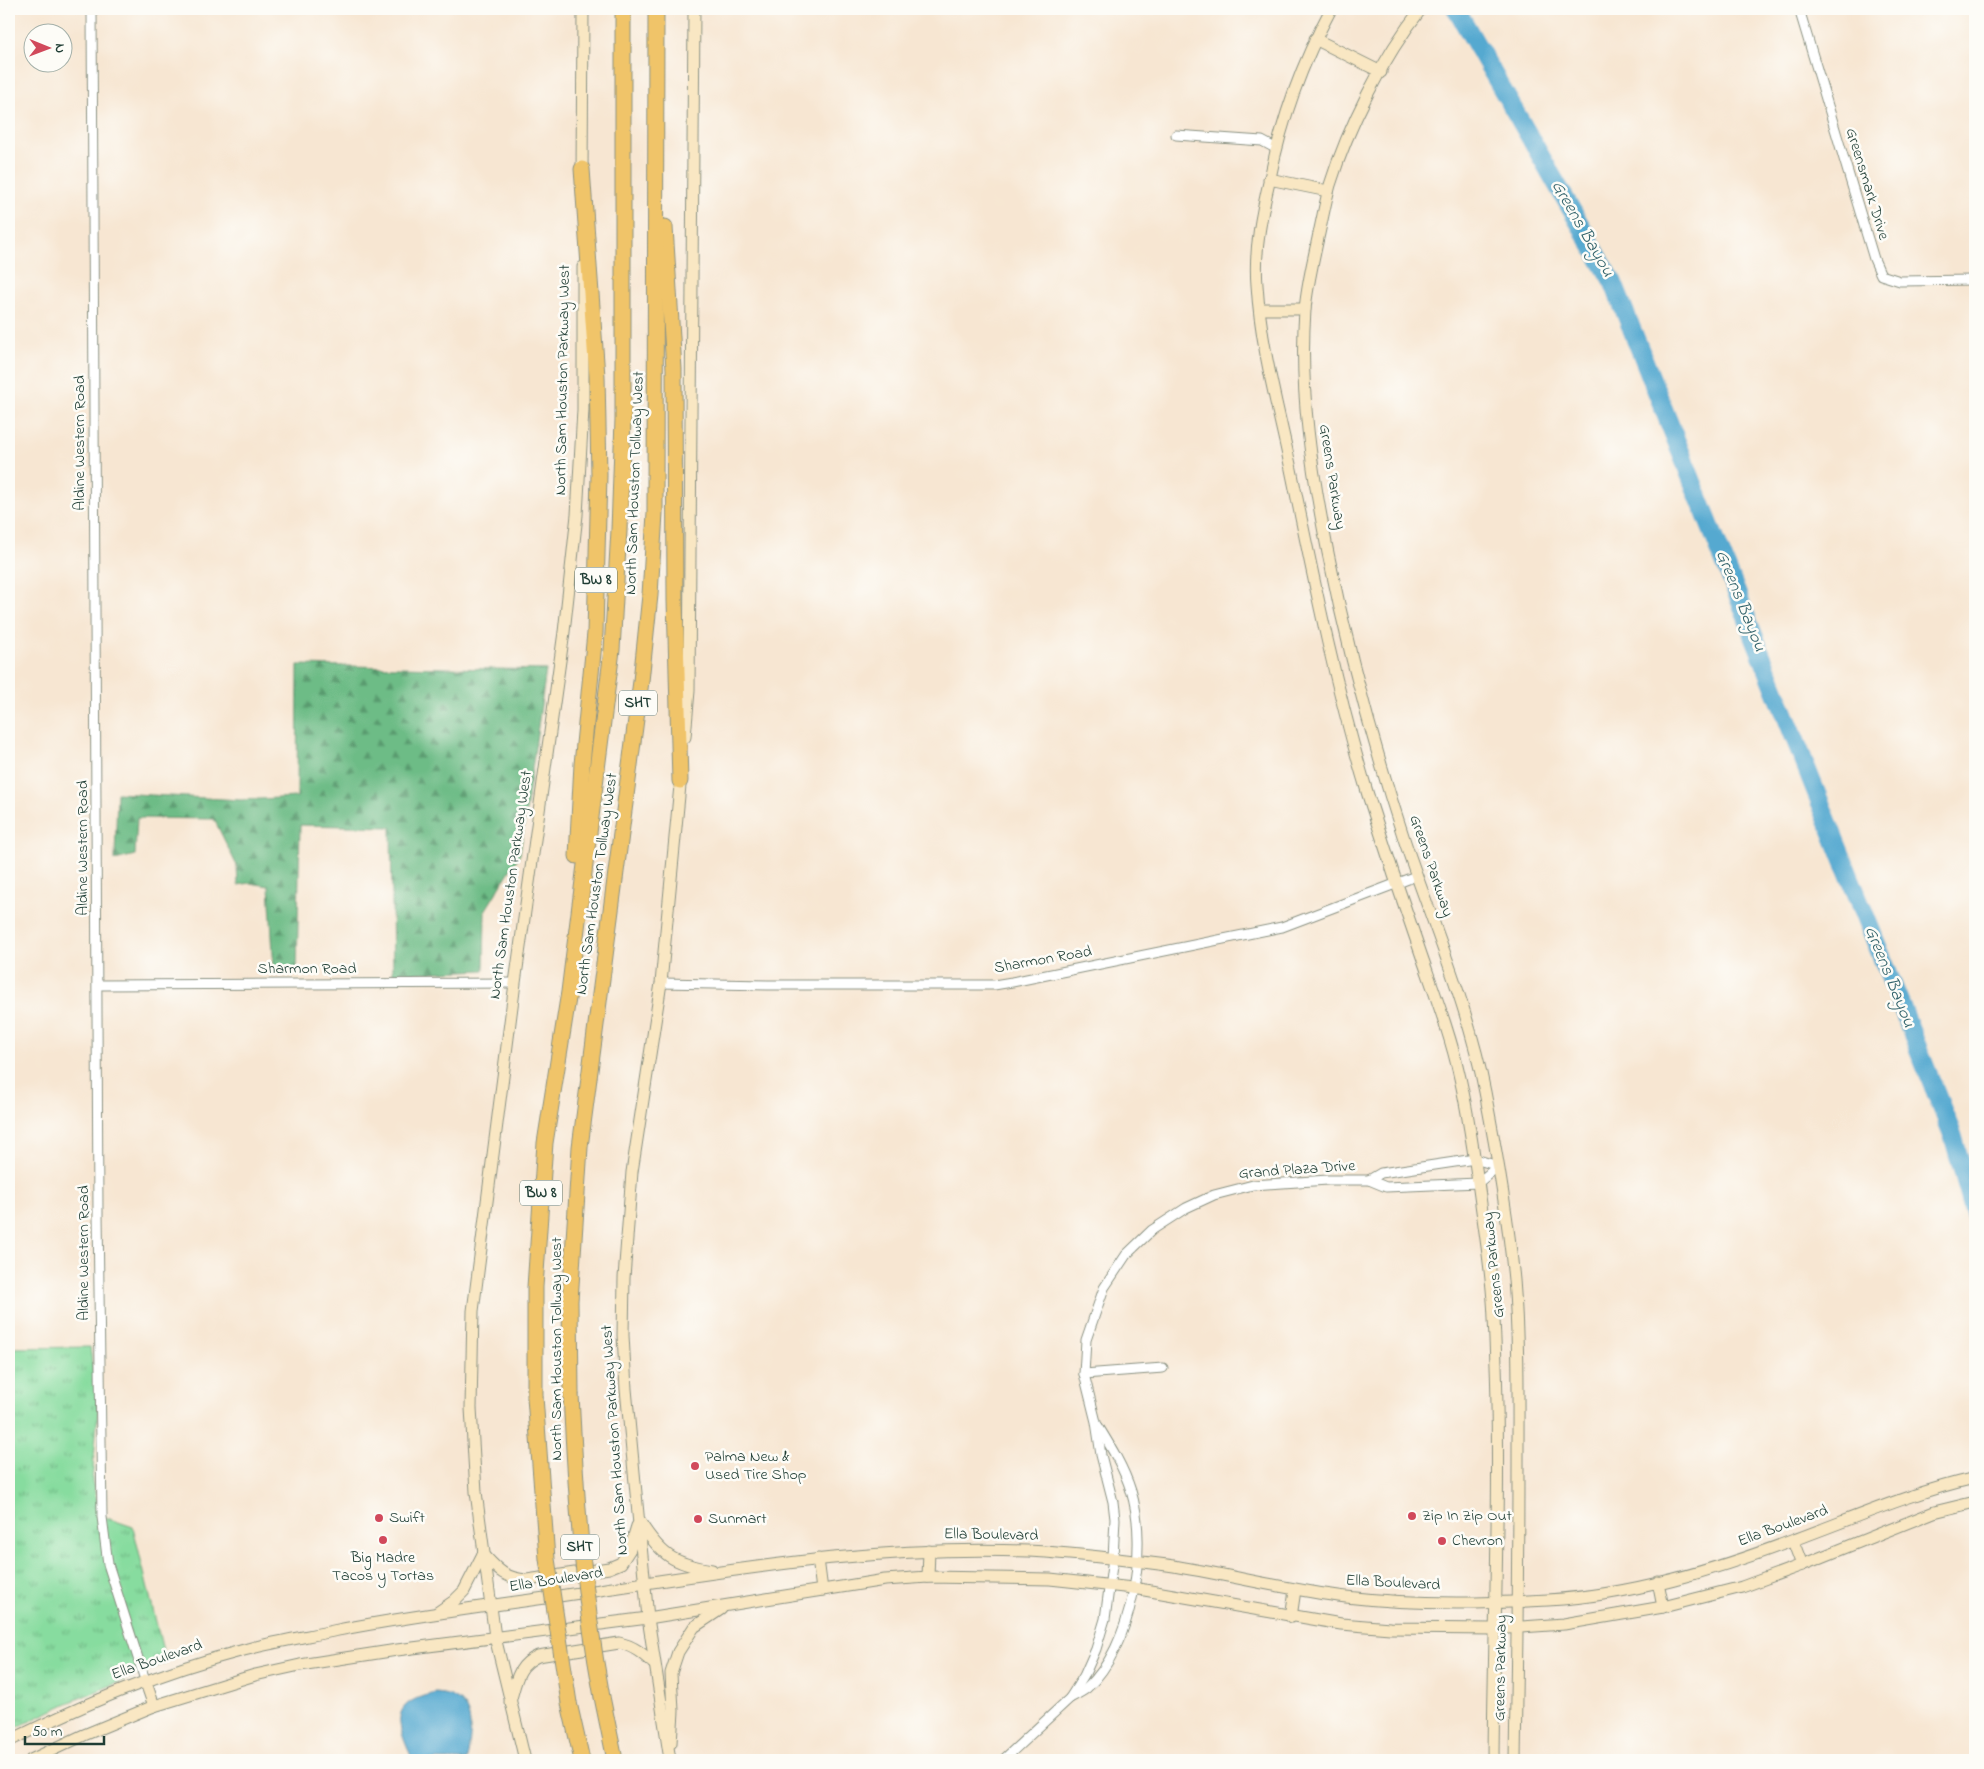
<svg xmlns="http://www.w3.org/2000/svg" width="1984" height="1769" viewBox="0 0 1984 1769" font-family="'Indie Flower',sans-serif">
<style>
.grass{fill:url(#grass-tufts);stroke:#538c6a}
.forest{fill:url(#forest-firs);stroke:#467c5d}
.water{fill:#54a9d0;stroke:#3a7382}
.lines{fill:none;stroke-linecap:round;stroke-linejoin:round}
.river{stroke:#54a9d0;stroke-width:19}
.street-casing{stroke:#8b9283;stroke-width:11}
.secondary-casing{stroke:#8b9283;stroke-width:13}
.highway-casing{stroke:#8b9283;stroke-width:17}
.street{stroke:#fff;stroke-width:9}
.secondary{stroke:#f9e7c3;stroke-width:11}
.highway{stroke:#f0c469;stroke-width:15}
.highway-bridge-casing{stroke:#8b9283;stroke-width:17;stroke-linecap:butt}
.highway-bridge{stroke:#f0c469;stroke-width:15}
.poi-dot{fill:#d1495b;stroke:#fdfcf7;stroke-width:2}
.labels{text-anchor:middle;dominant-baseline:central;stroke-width:5;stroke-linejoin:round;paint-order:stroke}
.shield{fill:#fdfcf7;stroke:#62766e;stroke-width:1}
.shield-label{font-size:15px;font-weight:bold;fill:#1f3d34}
.street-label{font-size:16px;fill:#1f3d34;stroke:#fdfcf7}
.poi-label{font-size:16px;fill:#1f3d34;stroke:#fdfcf7;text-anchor:start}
.water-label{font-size:18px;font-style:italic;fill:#32636b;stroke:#fdfcf7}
</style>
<defs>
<pattern id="grass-tufts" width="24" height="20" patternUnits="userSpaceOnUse" patternTransform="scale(1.25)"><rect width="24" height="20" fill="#87dc9f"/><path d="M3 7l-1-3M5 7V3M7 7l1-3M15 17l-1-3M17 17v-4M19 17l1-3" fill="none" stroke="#6eb482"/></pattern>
<pattern id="forest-firs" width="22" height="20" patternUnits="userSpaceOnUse" patternTransform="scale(1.25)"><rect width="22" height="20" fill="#6dbc86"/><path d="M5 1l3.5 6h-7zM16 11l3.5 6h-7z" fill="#599a6e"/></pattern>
</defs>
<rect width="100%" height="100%" fill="#fdfcf7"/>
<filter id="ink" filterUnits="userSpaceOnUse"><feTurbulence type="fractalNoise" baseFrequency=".02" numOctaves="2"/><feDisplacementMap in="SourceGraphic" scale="10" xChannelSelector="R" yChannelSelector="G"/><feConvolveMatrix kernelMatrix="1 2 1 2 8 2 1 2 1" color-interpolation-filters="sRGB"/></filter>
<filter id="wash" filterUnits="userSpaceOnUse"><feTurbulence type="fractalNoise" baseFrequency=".0096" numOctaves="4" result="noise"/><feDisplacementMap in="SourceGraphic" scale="20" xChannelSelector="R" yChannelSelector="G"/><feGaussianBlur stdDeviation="1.12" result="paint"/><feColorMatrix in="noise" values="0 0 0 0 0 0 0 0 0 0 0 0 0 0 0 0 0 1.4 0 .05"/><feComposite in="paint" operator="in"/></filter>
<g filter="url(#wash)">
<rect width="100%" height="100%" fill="#f7e6d2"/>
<polygon class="grass" points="90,1347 98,1411 92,1481 101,1516 133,1527 166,1663 70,1702 9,1731 9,1348"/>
<polygon class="forest" points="298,665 546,670 520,854 485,911 484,970 393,974 391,827 300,825 297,973 274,970 269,886 250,883 238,885 237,866 214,819 137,818 135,855 115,860 117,793 241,800 297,797"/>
<path class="water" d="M436,1693C477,1696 472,1730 467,1760H413C396,1724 388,1702 436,1693Z"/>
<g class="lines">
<polyline class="river" points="1456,9 1613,282 1953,1136 1975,1215"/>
</g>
</g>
<g filter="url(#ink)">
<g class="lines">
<g class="street-casing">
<g id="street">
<polyline points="92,9 98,1214 102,1517 108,1564 145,1680"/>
<polyline points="1799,9 1874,259 1881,275 1900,281 1975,280"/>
<polyline points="1176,135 1262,141 1275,148"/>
<polyline points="661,983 767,985 994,985 1012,982 1282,927 1416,876"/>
<polyline points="98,985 515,983"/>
<polyline points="1369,1180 1381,1173 1475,1159 1498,1166"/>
<polyline points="1084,1374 1163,1368"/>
<path d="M1070,1698C1076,1695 1082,1692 1087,1688C1132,1647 1149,1548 1131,1491C1124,1468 1111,1447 1098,1426"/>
<polyline points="1003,1760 1070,1698 1084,1676 1096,1649 1105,1619 1113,1558 1115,1519 1113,1502 1101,1455 1096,1422 1084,1374 1086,1340 1104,1288 1126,1255 1152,1230 1186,1208 1214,1195 1253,1185 1328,1180 1369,1180 1386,1187 1478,1183 1498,1166"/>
</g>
</g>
<g class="secondary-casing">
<g id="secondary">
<path d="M1331,9C1302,63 1282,118 1270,178C1262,212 1254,249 1257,285C1261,351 1280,414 1293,479C1315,586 1336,690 1368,795C1385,849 1403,903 1422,957C1436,997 1451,1037 1460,1078C1470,1122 1476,1167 1482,1211C1487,1247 1493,1283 1494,1319C1502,1465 1494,1613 1493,1760"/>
<path d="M1421,9C1383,57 1348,127 1330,185C1325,203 1322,221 1318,238C1313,262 1307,286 1305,310C1299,391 1312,473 1328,553C1348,651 1374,747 1405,842C1433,925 1468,1005 1485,1092C1497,1154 1508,1217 1514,1280C1519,1340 1518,1401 1518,1461C1518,1561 1517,1660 1515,1760"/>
<polyline points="1315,39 1381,72"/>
<polyline points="582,176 583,9"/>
<polyline points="1269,179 1328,191"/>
<polyline points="1260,309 1305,309"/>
<polyline points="685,737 689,691 694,9"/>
<path d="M640,1522C661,1555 673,1564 712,1570"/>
<polyline points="1793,1541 1802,1565"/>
<path d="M483,1554C498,1570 504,1578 527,1580L609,1568L621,1563L630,1549L637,1526"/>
<polyline points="818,1559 822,1590"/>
<polyline points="928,1577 929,1551"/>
<polyline points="1658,1582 1663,1607"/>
<polyline points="438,1612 454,1601 464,1591 483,1554"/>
<polyline points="1291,1617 1295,1590"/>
<polyline points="145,1680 154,1706"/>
<path d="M510,1702C516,1682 517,1665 538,1656L619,1643C634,1646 643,1654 654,1664"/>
<path d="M9,1741C87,1703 160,1672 244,1650C273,1642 304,1637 333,1631C419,1614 507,1604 593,1591C743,1568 894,1543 1046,1552C1086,1555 1127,1560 1167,1565C1227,1574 1286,1590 1346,1597C1413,1605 1482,1604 1548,1600C1632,1595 1715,1570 1794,1540C1854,1518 1913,1492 1975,1478"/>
<polyline points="671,1743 673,1711 671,1673 678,1652 694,1627 721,1609"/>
<polyline points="31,1760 84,1735 154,1706 255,1675 300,1665 397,1650 648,1618 885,1580 928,1577 1050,1579 1133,1588 1341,1624 1390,1628 1494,1629 1564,1624 1663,1607 1742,1587 1802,1565 1934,1512 1975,1502"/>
<polyline points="525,1760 495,1637 476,1492 471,1408 473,1311 515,983 564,632 577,515 583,410 583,267"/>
<polyline points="670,1760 648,1618 626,1389 623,1335 624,1278 632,1172 661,983 681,775"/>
</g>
</g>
<g class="highway-casing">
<g id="highway">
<polyline points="665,227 674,369 675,600 680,781"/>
<polyline points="577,856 582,764 595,633 599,475 597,376 582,169"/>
<polyline points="571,1394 570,1301 580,1147 641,681 650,595 655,513 656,9"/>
<polyline points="535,1397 535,1287 545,1143 569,992 612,650 619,530 623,419 623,9"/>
<polyline points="602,1697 615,1760"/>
<polyline points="569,1703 582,1760"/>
</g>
</g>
<use href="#street" class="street"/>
<use href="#secondary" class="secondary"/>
<use href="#highway" class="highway"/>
<g class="highway-bridge-casing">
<g id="highway-bridge">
<path d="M571,1394C576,1498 583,1595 602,1697"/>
<polyline points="535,1397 547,1559 569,1703"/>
</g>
</g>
<use href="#highway-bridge" class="highway-bridge"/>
</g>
</g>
<g class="poi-dot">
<circle cx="695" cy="1466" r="5"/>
<circle cx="1412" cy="1516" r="5"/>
<circle cx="379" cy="1518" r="5"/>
<circle cx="698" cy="1519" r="5"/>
<circle cx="383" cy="1540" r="5"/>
<circle cx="1442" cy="1541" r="5"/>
</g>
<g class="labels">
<g class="shield">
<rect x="575" y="567.5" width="42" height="25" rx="4"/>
<rect x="619" y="690.5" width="38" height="25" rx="4"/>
<rect x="520" y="1180.5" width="42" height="25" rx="4"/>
<rect x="561" y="1534.5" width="38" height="25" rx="4"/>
</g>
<g class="shield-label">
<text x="596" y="580">BW 8</text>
<text x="638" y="703">SHT</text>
<text x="541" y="1193">BW 8</text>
<text x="580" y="1547">SHT</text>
</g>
<g class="street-label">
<text transform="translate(1867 184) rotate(73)">Greensmark Drive</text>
<text transform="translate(563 380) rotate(-89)">North Sam Houston Parkway West</text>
<text transform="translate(80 443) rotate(-90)">Aldine Western Road</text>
<text transform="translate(1332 477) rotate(81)">Greens Parkway</text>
<text transform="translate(635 483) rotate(-88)">North Sam Houston Tollway West</text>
<text transform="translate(83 848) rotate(-90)">Aldine Western Road</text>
<text transform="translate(1431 866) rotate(71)">Greens Parkway</text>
<text transform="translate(597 884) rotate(-82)">North Sam Houston Tollway West</text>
<text transform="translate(511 885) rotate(-82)">North Sam Houston Parkway West</text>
<text transform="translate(1043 960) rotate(-10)">Sharmon Road</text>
<text x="307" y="969">Sharmon Road</text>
<text transform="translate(1297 1170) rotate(-4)">Grand Plaza Drive</text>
<text transform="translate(84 1253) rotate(-90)">Aldine Western Road</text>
<text transform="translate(1494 1265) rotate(-96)">Greens Parkway</text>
<text transform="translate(557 1349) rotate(-90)">North Sam Houston Tollway West</text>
<text transform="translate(615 1440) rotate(-94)">North Sam Houston Parkway West</text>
<text transform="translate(1783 1526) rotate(-20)">Ella Boulevard</text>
<text transform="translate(991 1535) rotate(1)">Ella Boulevard</text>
<text transform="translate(556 1580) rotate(-9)">Ella Boulevard</text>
<text transform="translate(1393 1583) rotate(3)">Ella Boulevard</text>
<text transform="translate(157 1660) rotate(-19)">Ella Boulevard</text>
<text transform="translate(1501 1668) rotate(-89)">Greens Parkway</text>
</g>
<g class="poi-label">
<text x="705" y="1457">Palma New &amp;<tspan x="705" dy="18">Used Tire Shop</tspan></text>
<text x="1422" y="1516">Zip In Zip Out</text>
<text x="389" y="1518">Swift</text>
<text x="708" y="1519">Sunmart</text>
<text x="1452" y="1541">Chevron</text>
<text x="383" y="1558" text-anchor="middle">Big Madre<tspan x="383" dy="18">Tacos y Tortas</tspan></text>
</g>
<g class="water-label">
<text transform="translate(1582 229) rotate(60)">Greens Bayou</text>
<text transform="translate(1740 601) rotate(68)">Greens Bayou</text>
<text transform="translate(1889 977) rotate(68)">Greens Bayou</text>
</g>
</g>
<rect width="1984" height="1769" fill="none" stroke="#fdfcf7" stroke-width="30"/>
<g transform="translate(48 48) rotate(91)"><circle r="24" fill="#fdfcf7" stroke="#a4b0a9"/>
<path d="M0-4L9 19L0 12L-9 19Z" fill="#d1495b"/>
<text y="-8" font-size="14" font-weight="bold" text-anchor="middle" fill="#1f3d34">N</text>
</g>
<path d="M25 1736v8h79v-8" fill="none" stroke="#1f3d34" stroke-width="2.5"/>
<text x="32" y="1736" font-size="15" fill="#1f3d34" stroke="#fdfcf7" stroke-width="4" paint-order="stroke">50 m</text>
</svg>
